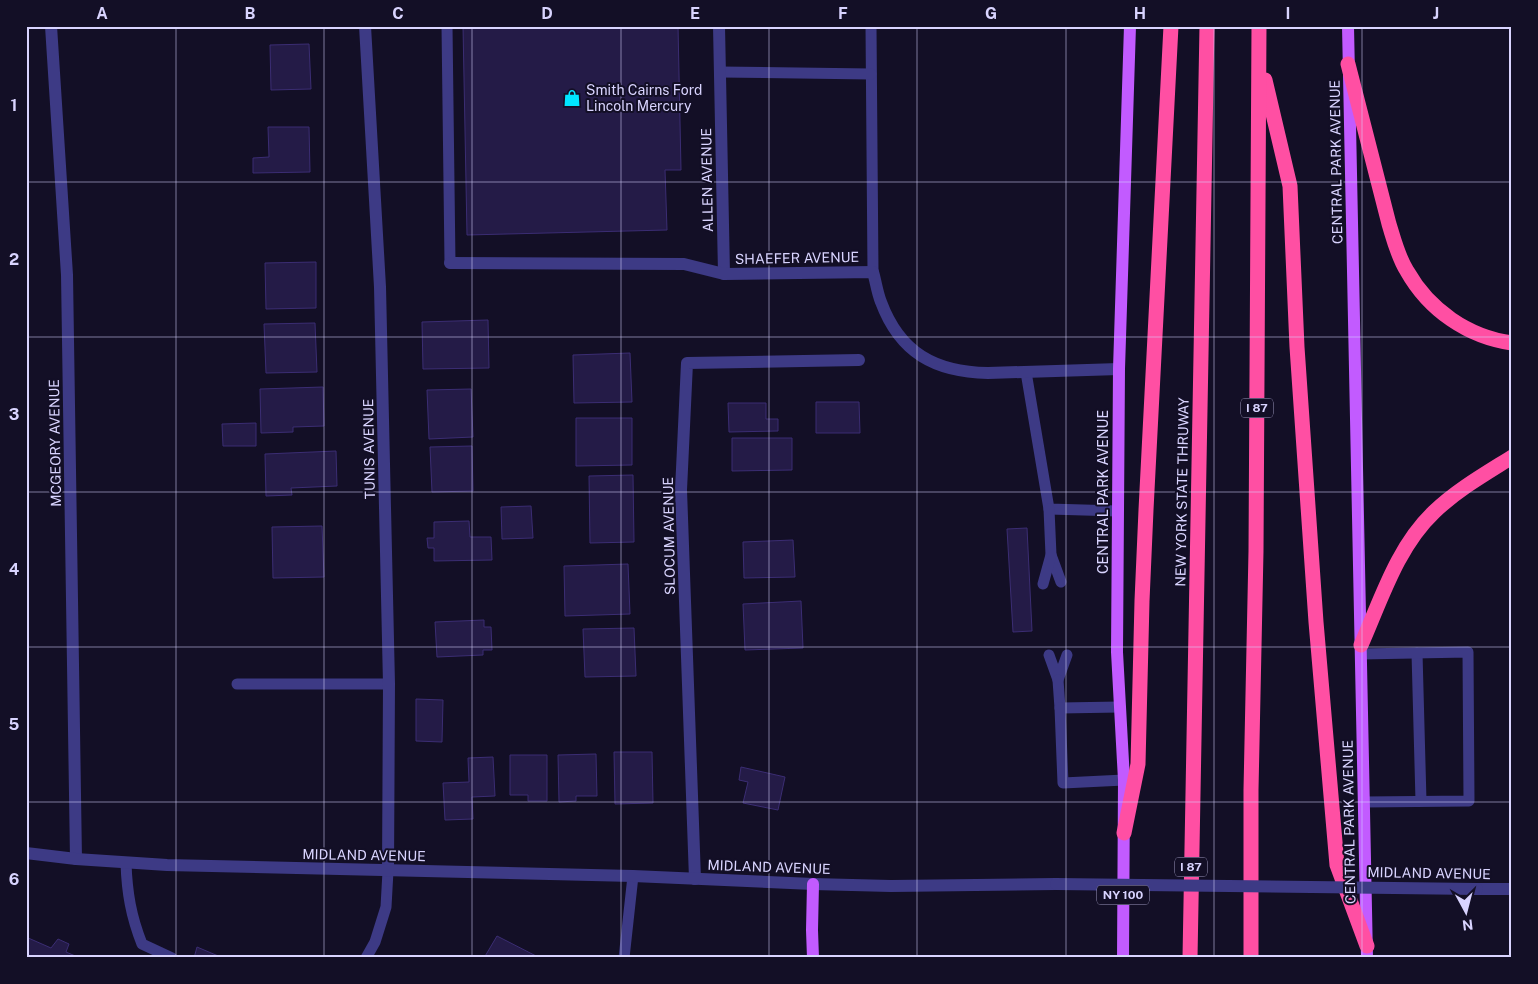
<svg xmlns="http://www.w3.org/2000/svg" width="1538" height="984" viewBox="0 0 1538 984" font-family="'Public Sans',sans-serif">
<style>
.building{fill:#241b47;stroke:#3b2d73}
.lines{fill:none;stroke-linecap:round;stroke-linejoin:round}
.service{stroke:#3d3a85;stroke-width:11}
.minor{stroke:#3d3a85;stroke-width:12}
.tertiary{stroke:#3d3a85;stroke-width:12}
.primary{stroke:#c25bff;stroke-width:12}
.motorway{stroke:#ff4fa3;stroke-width:15}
.tertiary-bridge{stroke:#3d3a85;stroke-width:12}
.grid{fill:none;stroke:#d9d4ff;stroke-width:1;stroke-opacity:0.55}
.labels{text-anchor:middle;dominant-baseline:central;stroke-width:4;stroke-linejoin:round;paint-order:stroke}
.shield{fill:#130f26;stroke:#9e99be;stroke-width:1}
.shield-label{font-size:12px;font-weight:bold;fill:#d9d4ff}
.poi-label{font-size:14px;fill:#d9d4ff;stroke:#130f26;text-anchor:start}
.street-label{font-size:14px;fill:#d9d4ff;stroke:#130f26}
.neatline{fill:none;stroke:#d9d4ff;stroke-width:2}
.grid-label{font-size:16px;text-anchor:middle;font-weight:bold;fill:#d9d4ff}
</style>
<rect width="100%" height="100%" fill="#130f26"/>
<g class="building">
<polygon points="463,26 678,26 681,170 665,170 667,230 467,235"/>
<polygon points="309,44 311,89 271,90 270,45"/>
<polygon points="268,127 309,127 310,172 253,173 253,158 269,157"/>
<polygon points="316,262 316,308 266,309 265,263"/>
<polygon points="488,320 489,368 423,369 422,322"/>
<polygon points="315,323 317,372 266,373 264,324"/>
<polygon points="630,353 632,402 574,403 573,355"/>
<polygon points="323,387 324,426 293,427 293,432 261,433 260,389"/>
<polygon points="471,389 473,437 429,439 427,390"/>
<polygon points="816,402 859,402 860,433 816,433"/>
<polygon points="728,403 766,403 766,419 778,419 778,431 729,432"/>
<polygon points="576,418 632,418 632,465 576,466"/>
<polygon points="256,423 256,446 223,446 222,424"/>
<polygon points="732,438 792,438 792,470 732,471"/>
<polygon points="472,446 473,491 432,492 430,447"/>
<polygon points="336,451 337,486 291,488 292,495 266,496 265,454"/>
<polygon points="633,475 634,542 590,543 589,476"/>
<polygon points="531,506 533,538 502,539 501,507"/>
<polygon points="469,521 470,537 491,537 492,560 434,561 434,548 428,548 427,538 434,538 434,522"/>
<polygon points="322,526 324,577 273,578 272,527"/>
<polygon points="1027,528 1032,631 1013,632 1007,529"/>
<polygon points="793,540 795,577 744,578 743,542"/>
<polygon points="628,564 630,614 565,616 564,566"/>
<polygon points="801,601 803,648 745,650 743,604"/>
<polygon points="484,620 484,627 491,627 492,650 483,650 483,655 437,657 435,622"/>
<polygon points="634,628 636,676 585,677 583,629"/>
<polygon points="416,699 443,700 442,742 416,741"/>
<polygon points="614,752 652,752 653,803 615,804"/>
<polygon points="596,754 597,796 576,796 576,801 559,802 558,755"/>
<polygon points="510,755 547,755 547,801 528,801 528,795 510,795"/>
<polygon points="493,757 495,796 472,797 473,819 445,820 443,783 469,782 468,758"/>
<polygon points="741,767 785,777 778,810 743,803 748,782 739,780"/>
<polygon points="497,936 540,958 484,958"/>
<polygon points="26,937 51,948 58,939 69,944 66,952 80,958 26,958"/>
<polygon points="197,947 223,958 194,958"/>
</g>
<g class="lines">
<g class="service">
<polyline points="447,26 450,263"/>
<polyline points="871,26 873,272"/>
<polyline points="720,72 871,74"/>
<polyline points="1026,372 1049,509 1118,511"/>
<polyline points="1051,555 1061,582"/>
<polyline points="1043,584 1051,555 1049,509"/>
<polyline points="1417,653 1421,801"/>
<polyline points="1361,654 1468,652 1469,801 1364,802"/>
<polyline points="1049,655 1058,680 1067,655"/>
<polyline points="1058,680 1060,708 1120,707"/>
<polyline points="237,684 389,684"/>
<polyline points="1060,708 1063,783 1124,780"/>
<path d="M126,863C127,893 131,916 142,944L172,958"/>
<polyline points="366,958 375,942 386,907 388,871"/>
<polyline points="624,958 633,876"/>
</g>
<g class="minor">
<polyline points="51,26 67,275 76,859"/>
<polyline points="365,26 380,287 389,684 388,871"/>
<polyline points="719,26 724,274"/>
<path d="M450,263L684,264L724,274L873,272C876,282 877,292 881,302C900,353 935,372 988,373L1119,369"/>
<polyline points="695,879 681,490 687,363 859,360"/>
</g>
<g class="tertiary">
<polyline points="26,853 76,859 167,865 633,876 813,884 891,886 1056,884"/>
<polyline points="1477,889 1512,889"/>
</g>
<g class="primary">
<polyline points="1348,26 1367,958"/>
<polyline points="813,958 812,930 813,884"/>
<polyline points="1123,958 1124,780 1117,652 1119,369 1130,26"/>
</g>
<g class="motorway">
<path d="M1348,64L1389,224C1394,240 1398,257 1407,271C1429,310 1468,337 1512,343"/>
<polyline points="1265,80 1290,186 1297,347 1316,622 1337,865 1367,946"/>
<path d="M1361,645C1381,600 1397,547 1434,512C1457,490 1485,474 1512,457"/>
<polyline points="1124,833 1138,764 1142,601 1146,510 1171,26"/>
<polyline points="1190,958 1207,26"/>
<polyline points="1251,958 1251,790 1256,551 1259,26"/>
</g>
<polyline class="tertiary-bridge" points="1056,884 1477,889"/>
</g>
<path class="grid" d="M176,26V958M324,26V958M472,26V958M621,26V958M769,26V958M917,26V958M1066,26V958M1214,26V958M1362,26V958M26,182H1512M26,337H1512M26,492H1512M26,647H1512M26,802H1512"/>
<defs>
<g id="shop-bare" transform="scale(1.35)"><path d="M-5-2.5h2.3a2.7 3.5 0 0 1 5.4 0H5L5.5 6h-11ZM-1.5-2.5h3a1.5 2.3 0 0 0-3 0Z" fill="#00e5ff" stroke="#130f26" stroke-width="2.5" paint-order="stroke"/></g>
</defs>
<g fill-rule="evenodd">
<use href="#shop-bare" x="572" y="98"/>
</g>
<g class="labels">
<g class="shield">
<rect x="1241" y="398.5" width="32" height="19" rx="4"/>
<rect x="1175" y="857.5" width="32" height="19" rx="4"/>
<rect x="1097" y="885.5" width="52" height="19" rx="4"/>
</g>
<g class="shield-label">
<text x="1257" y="408">I 87</text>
<text x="1191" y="867">I 87</text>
<text x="1123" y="895">NY 100</text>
</g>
<g class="poi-label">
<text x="586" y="90">Smith Cairns Ford<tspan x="586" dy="16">Lincoln Mercury</tspan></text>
</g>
<g class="street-label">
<text transform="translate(1336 162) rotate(-91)">CENTRAL PARK AVENUE</text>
<text transform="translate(707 180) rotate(-91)">ALLEN AVENUE</text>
<text transform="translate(797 258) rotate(-1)">SHAEFER AVENUE</text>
<text transform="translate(55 443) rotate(-91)">MCGEORY AVENUE</text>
<text transform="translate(369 449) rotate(-91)">TUNIS AVENUE</text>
<text transform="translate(1103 492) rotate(-90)">CENTRAL PARK AVENUE</text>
<text transform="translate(1182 492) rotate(-89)">NEW YORK STATE THRUWAY</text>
<text transform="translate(669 536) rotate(-91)">SLOCUM AVENUE</text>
<text transform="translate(1349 822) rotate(-91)">CENTRAL PARK AVENUE</text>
<text transform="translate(364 855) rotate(1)">MIDLAND AVENUE</text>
<text transform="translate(769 867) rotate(2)">MIDLAND AVENUE</text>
<text transform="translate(1429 873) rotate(1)">MIDLAND AVENUE</text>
</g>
</g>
<rect width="1538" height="984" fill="none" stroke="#130f26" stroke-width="55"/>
<g transform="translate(1466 912) rotate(173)" stroke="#130f26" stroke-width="4" paint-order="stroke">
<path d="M0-4L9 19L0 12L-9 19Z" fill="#d9d4ff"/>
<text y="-8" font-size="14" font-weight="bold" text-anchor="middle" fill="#d9d4ff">N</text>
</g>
<rect x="28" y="28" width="1482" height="928" class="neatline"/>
<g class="grid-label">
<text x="102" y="19">A</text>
<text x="250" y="19">B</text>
<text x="398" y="19">C</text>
<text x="547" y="19">D</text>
<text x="695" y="19">E</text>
<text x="843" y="19">F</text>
<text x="991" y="19">G</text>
<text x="1140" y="19">H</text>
<text x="1288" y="19">I</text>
<text x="1436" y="19">J</text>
<text x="14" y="111">1</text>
<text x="14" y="265">2</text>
<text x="14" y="420">3</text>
<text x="14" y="575">4</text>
<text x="14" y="730">5</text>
<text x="14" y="885">6</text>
</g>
</svg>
